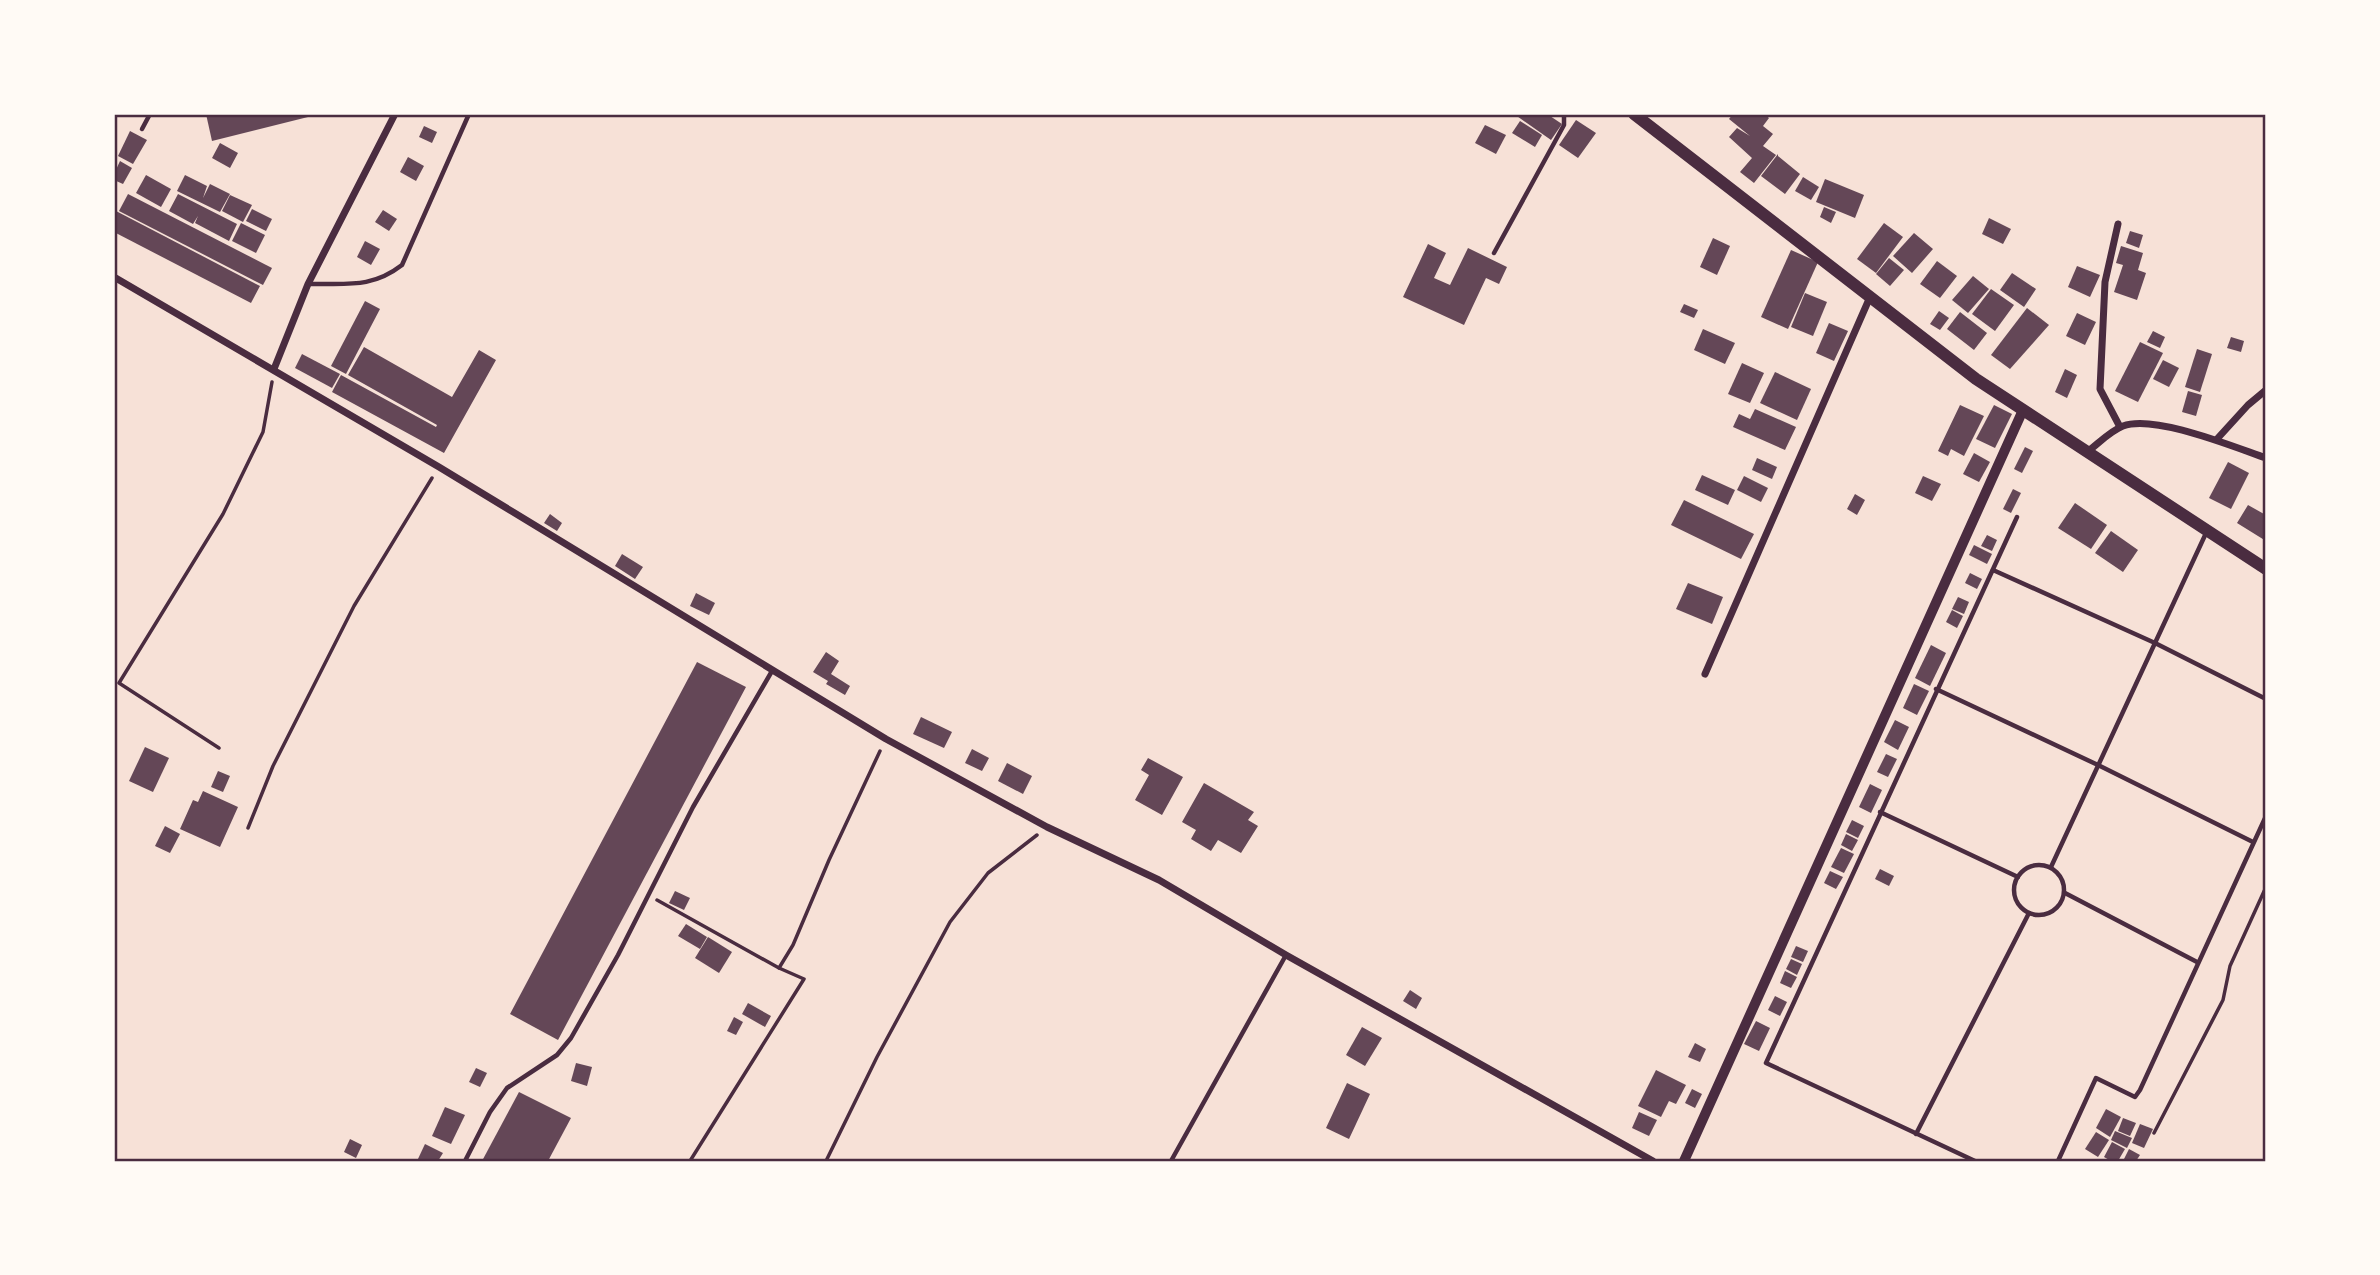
<svg xmlns="http://www.w3.org/2000/svg" width="2380" height="1275" viewBox="0 0 2380 1275" font-family="Figtree,sans-serif">
<style>
.building{fill:#644757}
.lines{fill:none;stroke-linecap:round;stroke-linejoin:round}
.path{stroke:#4a2c40;stroke-width:3.5}
.service{stroke:#4a2c40;stroke-width:4.5}
.minor{stroke:#4a2c40;stroke-width:7}
.tertiary{stroke:#4a2c40;stroke-width:10}
.secondary{stroke:#4a2c40;stroke-width:12}
.neatline{fill:none;stroke:#4a2c40;stroke-width:2.5}
</style>
<rect width="100%" height="100%" fill="#f7e1d7"/>
<g class="building">
<polygon points="206,114 316,114 316,115 212,141"/>
<polygon points="1514,114 1552,114 1550,116 1562,124 1551,140"/>
<polygon points="1733,114 1764,114 1769,118 1763,126 1773,134 1763,146 1776,155 1754,183 1740,172 1752,158 1729,137 1737,128 1750,136 1729,119"/>
<polygon points="1576,120 1596,133 1578,158 1559,145"/>
<polygon points="1520,121 1542,135 1535,147 1512,133"/>
<polygon points="1485,125 1506,135 1496,154 1475,143"/>
<polygon points="424,126 437,132 432,143 419,137"/>
<polygon points="130,131 147,140 133,164 118,156"/>
<polygon points="220,143 238,153 230,168 212,158"/>
<polygon points="1778,154 1778,156 1800,174 1785,194 1761,176"/>
<polygon points="408,157 424,166 416,181 400,172"/>
<polygon points="120,161 132,168 123,184 114,180 114,174"/>
<polygon points="146,175 171,189 161,207 136,193"/>
<polygon points="185,175 207,186 203,198 210,184 230,194 220,212 177,191"/>
<polygon points="1803,177 1819,187 1811,200 1795,191"/>
<polygon points="1825,179 1864,195 1855,218 1816,202"/>
<polygon points="128,194 272,268 263,285 119,211"/>
<polygon points="178,194 237,224 229,241 195,223 198,216 193,224 169,211"/>
<polygon points="230,195 252,205 243,222 222,211"/>
<polygon points="1824,207 1836,212 1831,223 1820,217"/>
<polygon points="252,209 272,219 266,231 246,221"/>
<polygon points="383,210 397,219 389,231 375,222"/>
<polygon points="116,211 260,286 251,303 114,232"/>
<polygon points="1989,218 2011,229 2003,244 1982,234"/>
<polygon points="241,223 265,235 256,253 232,241"/>
<polygon points="1884,223 1903,237 1876,273 1857,259"/>
<polygon points="2130,231 2143,235 2139,248 2126,243"/>
<polygon points="1914,233 1933,249 1912,273 1893,256"/>
<polygon points="1713,238 1730,246 1717,275 1700,267"/>
<polygon points="365,241 380,249 371,265 357,257"/>
<polygon points="1428,244 1446,253 1434,278 1450,285 1468,248 1507,267 1499,284 1486,278 1464,325 1403,297"/>
<polygon points="2121,246 2143,253 2138,270 2146,273 2137,300 2114,292 2123,265 2116,263"/>
<polygon points="1791,250 1818,262 1788,329 1761,317"/>
<polygon points="1889,258 1904,270 1890,286 1876,274"/>
<polygon points="1937,261 1957,276 1940,298 1920,284"/>
<polygon points="2077,266 2100,275 2090,297 2068,287"/>
<polygon points="2012,273 2036,289 2024,307 2000,290"/>
<polygon points="1973,276 1989,289 1968,313 1952,300"/>
<polygon points="1991,289 2014,305 1995,331 1972,314"/>
<polygon points="1805,293 1827,302 1813,336 1791,327"/>
<polygon points="365,301 380,309 346,374 331,366"/>
<polygon points="1684,304 1698,310 1694,318 1680,312"/>
<polygon points="2027,308 2049,325 2010,369 1991,355"/>
<polygon points="1939,311 1949,318 1940,330 1930,324"/>
<polygon points="1960,312 1987,333 1974,350 1947,329"/>
<polygon points="2077,313 2096,322 2085,345 2066,336"/>
<polygon points="1829,323 1848,331 1834,361 1816,353"/>
<polygon points="1703,329 1735,343 1725,364 1694,350"/>
<polygon points="2153,331 2165,337 2160,348 2147,342"/>
<polygon points="2231,337 2244,341 2241,352 2227,348"/>
<polygon points="2140,342 2163,353 2138,402 2115,391"/>
<polygon points="364,347 452,397 479,350 496,360 444,453 332,392 341,375 436,427 437,425 348,375"/>
<polygon points="2197,349 2212,354 2200,392 2185,387"/>
<polygon points="302,354 340,374 332,388 295,368"/>
<polygon points="2163,360 2179,368 2169,387 2153,379"/>
<polygon points="1742,363 1764,373 1750,403 1728,394"/>
<polygon points="2065,369 2077,375 2067,398 2055,392"/>
<polygon points="1775,372 1811,389 1797,420 1760,403"/>
<polygon points="2188,391 2202,395 2196,416 2182,412"/>
<polygon points="1960,405 1984,416 1964,456 1951,449 1948,456 1938,451"/>
<polygon points="1994,405 2012,414 1995,448 1976,439"/>
<polygon points="1755,409 1796,427 1785,450 1733,427 1739,414 1750,419"/>
<polygon points="2025,447 2033,451 2022,473 2014,469"/>
<polygon points="1974,453 1990,462 1979,482 1963,474"/>
<polygon points="1757,458 1777,467 1772,479 1752,470"/>
<polygon points="2228,462 2249,473 2231,509 2209,498"/>
<polygon points="1702,475 1735,490 1728,505 1695,490"/>
<polygon points="1744,476 1768,488 1761,502 1737,490"/>
<polygon points="1923,476 1941,484 1932,501 1915,493"/>
<polygon points="2013,489 2021,493 2011,513 2003,509"/>
<polygon points="1855,494 1865,500 1857,515 1847,509"/>
<polygon points="1684,500 1754,534 1741,559 1671,525"/>
<polygon points="2075,503 2107,525 2091,549 2058,528"/>
<polygon points="2248,505 2264,514 2266,510 2266,541 2237,523"/>
<polygon points="550,514 562,523 557,531 544,523"/>
<polygon points="2111,531 2138,550 2123,572 2095,553"/>
<polygon points="1987,535 1997,540 1992,551 1981,546"/>
<polygon points="1974,545 1992,554 1987,564 1969,555"/>
<polygon points="622,554 643,567 635,579 615,566"/>
<polygon points="1970,573 1982,579 1977,589 1965,583"/>
<polygon points="1688,583 1723,597 1712,624 1676,609"/>
<polygon points="696,593 715,603 709,615 690,606"/>
<polygon points="1958,597 1969,602 1964,614 1952,609"/>
<polygon points="1952,610 1963,616 1957,628 1946,622"/>
<polygon points="1931,645 1946,653 1930,686 1915,678"/>
<polygon points="826,652 839,661 831,674 850,686 845,695 826,684 828,681 813,672"/>
<polygon points="697,662 746,687 558,1040 510,1014"/>
<polygon points="1914,684 1929,691 1917,715 1903,708"/>
<polygon points="921,717 952,732 944,748 913,734"/>
<polygon points="1895,720 1909,727 1898,750 1884,742"/>
<polygon points="145,747 169,758 153,792 129,781"/>
<polygon points="972,749 989,758 982,771 965,763"/>
<polygon points="1886,754 1897,759 1888,777 1877,772"/>
<polygon points="1148,758 1183,777 1162,815 1135,800 1149,775 1141,770"/>
<polygon points="1007,763 1032,776 1023,794 998,781"/>
<polygon points="218,771 230,776 223,792 211,787"/>
<polygon points="1204,783 1254,812 1248,820 1258,826 1241,853 1218,840 1211,851 1191,839 1196,830 1182,822"/>
<polygon points="1870,784 1882,790 1871,813 1859,807"/>
<polygon points="203,791 238,807 220,847 180,829 193,800 198,802"/>
<polygon points="1852,820 1864,826 1858,838 1846,832"/>
<polygon points="165,826 180,834 170,853 155,846"/>
<polygon points="1846,834 1858,840 1852,851 1841,845"/>
<polygon points="1841,848 1854,854 1844,873 1831,867"/>
<polygon points="1880,869 1894,876 1889,886 1875,879"/>
<polygon points="1830,871 1843,877 1836,889 1824,883"/>
<polygon points="675,891 690,898 684,910 669,903"/>
<polygon points="686,924 707,937 700,949 678,936"/>
<polygon points="708,937 732,952 719,973 695,958"/>
<polygon points="1796,946 1808,951 1803,962 1791,957"/>
<polygon points="1791,959 1802,964 1797,975 1786,969"/>
<polygon points="1785,971 1797,977 1791,988 1780,983"/>
<polygon points="1410,990 1422,998 1416,1009 1403,1001"/>
<polygon points="1775,996 1787,1002 1780,1016 1768,1010"/>
<polygon points="748,1003 771,1016 765,1027 742,1014"/>
<polygon points="734,1017 743,1022 736,1035 727,1031"/>
<polygon points="1756,1021 1770,1028 1759,1051 1744,1044"/>
<polygon points="1362,1027 1382,1038 1365,1066 1346,1055"/>
<polygon points="1695,1043 1706,1049 1700,1062 1688,1057"/>
<polygon points="576,1063 592,1067 587,1086 571,1081"/>
<polygon points="476,1068 487,1073 480,1087 469,1082"/>
<polygon points="1656,1070 1686,1085 1676,1104 1669,1101 1661,1117 1638,1106"/>
<polygon points="1347,1083 1370,1094 1349,1139 1326,1128"/>
<polygon points="1692,1089 1702,1094 1695,1108 1685,1103"/>
<polygon points="519,1092 571,1118 548,1161 482,1161"/>
<polygon points="445,1107 465,1115 451,1144 432,1136"/>
<polygon points="2106,1109 2121,1117 2110,1137 2096,1128"/>
<polygon points="1639,1112 1657,1120 1649,1136 1632,1128"/>
<polygon points="2123,1118 2136,1123 2130,1136 2118,1131"/>
<polygon points="2140,1124 2153,1129 2144,1148 2132,1143"/>
<polygon points="2115,1131 2132,1138 2127,1148 2111,1140"/>
<polygon points="2096,1132 2109,1140 2098,1157 2085,1149"/>
<polygon points="350,1139 362,1145 356,1158 344,1152"/>
<polygon points="2112,1142 2125,1149 2118,1161 2111,1161 2104,1157"/>
<polygon points="425,1144 443,1153 438,1161 417,1161"/>
<polygon points="2129,1149 2140,1155 2136,1161 2123,1161"/>
</g>
<g class="lines">
<g class="path">
<polyline points="219,748 119,683 223,514 263,432 272,382"/>
<polyline points="248,828 273,766 354,606 432,478"/>
<polyline points="657,900 779,968 793,945 829,860 880,751"/>
<polyline points="2154,1133 2223,1000 2230,966 2266,887"/>
<polyline points="690,1161 804,979 779,968"/>
<polyline points="826,1161 877,1057 950,922 988,873 1037,835"/>
</g>
<g class="service">
<polyline points="142,129 150,114"/>
<polyline points="1494,253 1564,125 1564,114"/>
<path d="M308,284C346,283 371,289 402,265L469,114"/>
<polyline points="1993,570 2155,643 2266,699"/>
<polyline points="1936,689 2098,765 2253,842"/>
<polyline points="1880,812 2018,877"/>
<circle cx="2039" cy="890" r="25"/>
<polyline points="2051,867 2207,531"/>
<polyline points="2065,893 2197,962"/>
<polyline points="1916,1134 2029,913"/>
<polyline points="465,1161 490,1112 507,1088 557,1055 571,1038 618,955 693,807 772,671"/>
<polyline points="1171,1161 1286,955"/>
<polyline points="1975,1161 1766,1063 2017,517"/>
<polyline points="2058,1161 2096,1078 2135,1097 2140,1090 2266,816"/>
</g>
<g class="minor">
<polyline points="2118,224 2105,282 2100,389 2120,427"/>
<polyline points="114,277 439,467 886,739 1047,827 1159,880 1286,955 1653,1161"/>
<polyline points="274,369 308,284 395,114"/>
<polyline points="2217,439 2248,405 2266,390"/>
<path d="M2087,452C2098,444 2110,431 2123,426C2154,414 2234,447 2266,458"/>
<polyline points="1705,674 1870,297"/>
</g>
<polyline class="tertiary" points="1684,1161 2023,410"/>
<polyline class="secondary" points="1634,114 1976,379 2266,569"/>
</g>
<rect width="2380" height="1275" fill="none" stroke="#fffaf5" stroke-width="231"/>
<rect x="116" y="116" width="2148" height="1044" class="neatline"/>
</svg>
